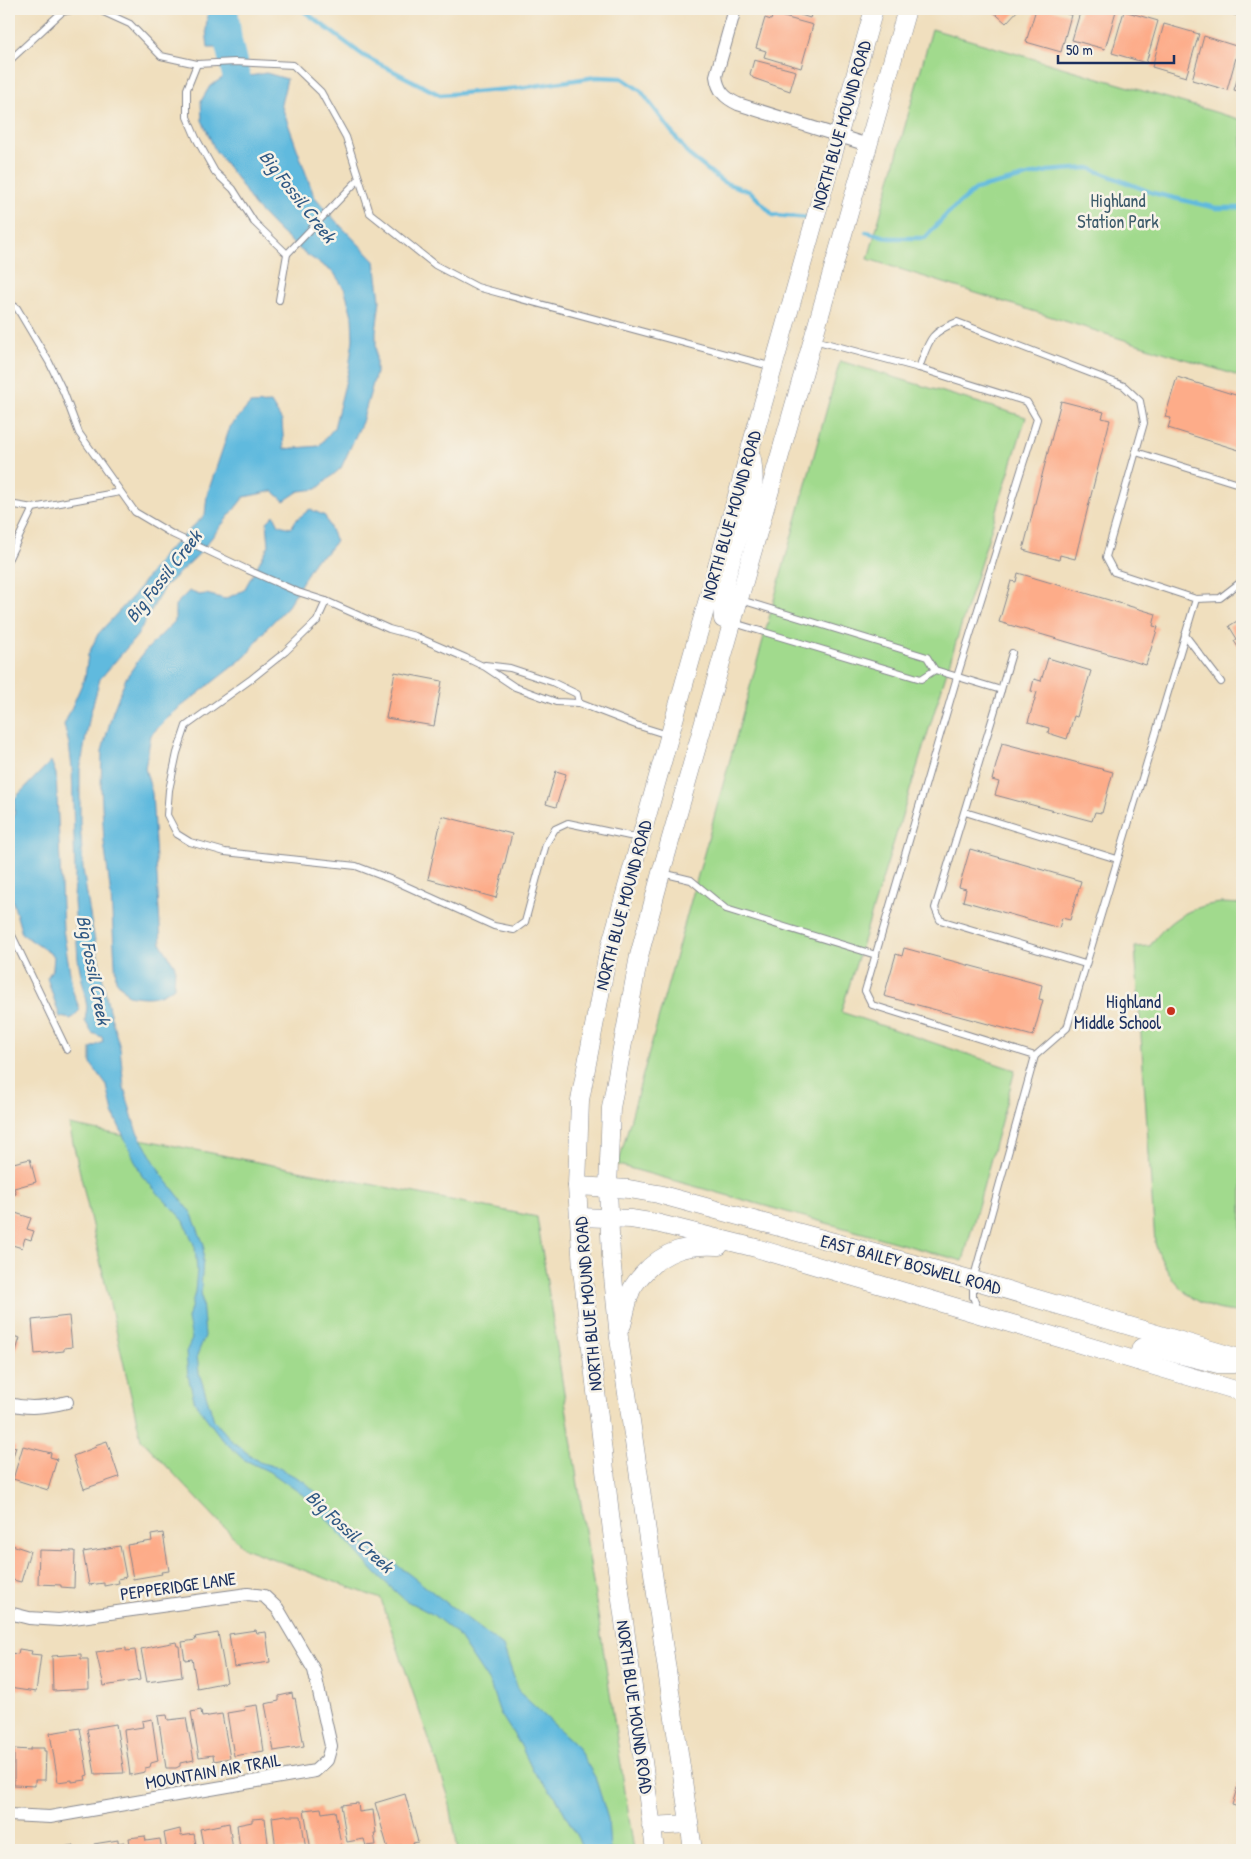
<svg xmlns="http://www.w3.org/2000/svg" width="1251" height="1859" viewBox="0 0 1251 1859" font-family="'Patrick Hand',sans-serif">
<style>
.green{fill:#a1da8d;stroke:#5e8476}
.water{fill:#61bade;stroke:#3e749e}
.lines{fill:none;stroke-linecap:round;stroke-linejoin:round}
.stream{stroke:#61bade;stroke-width:4.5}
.river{stroke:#61bade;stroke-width:28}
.building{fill:#fdac89}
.lane-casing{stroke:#86878e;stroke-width:8}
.street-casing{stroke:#86878e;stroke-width:14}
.secondary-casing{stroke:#86878e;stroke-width:19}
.lane{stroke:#fff;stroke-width:6}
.street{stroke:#fff;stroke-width:12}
.secondary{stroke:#fff;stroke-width:18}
.poi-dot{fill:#c8321e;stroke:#f7f3e8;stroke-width:2}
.labels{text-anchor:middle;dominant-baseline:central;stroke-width:5;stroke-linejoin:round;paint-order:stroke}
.street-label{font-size:18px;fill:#1b2f5e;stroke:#f7f3e8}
.park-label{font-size:18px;fill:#3c5a6a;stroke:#f7f3e8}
.poi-label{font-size:18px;fill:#1b2f5e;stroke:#f7f3e8;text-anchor:end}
.water-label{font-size:19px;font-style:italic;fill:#305984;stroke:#f7f3e8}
</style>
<rect width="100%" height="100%" fill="#f7f3e8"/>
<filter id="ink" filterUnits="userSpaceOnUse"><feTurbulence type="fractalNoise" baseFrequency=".02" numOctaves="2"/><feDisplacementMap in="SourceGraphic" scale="10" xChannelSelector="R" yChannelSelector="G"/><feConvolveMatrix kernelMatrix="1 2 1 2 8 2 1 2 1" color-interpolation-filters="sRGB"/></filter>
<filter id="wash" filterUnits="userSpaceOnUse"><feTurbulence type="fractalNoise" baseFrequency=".0096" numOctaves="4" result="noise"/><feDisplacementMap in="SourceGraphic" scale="20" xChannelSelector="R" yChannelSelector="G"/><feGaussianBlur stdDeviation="1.12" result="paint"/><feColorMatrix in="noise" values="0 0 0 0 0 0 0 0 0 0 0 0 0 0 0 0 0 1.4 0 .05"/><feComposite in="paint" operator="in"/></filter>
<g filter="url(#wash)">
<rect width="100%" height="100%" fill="#f0dfbe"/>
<g class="green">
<polygon points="932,29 1242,120 1242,377 868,259"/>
<polygon points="840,361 1026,417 841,1012 1015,1070 963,1261 618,1165"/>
<path d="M1221,903L1242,904V1312C1197,1312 1168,1285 1155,1243L1135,947L1150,946C1167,920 1191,906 1221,903Z"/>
<polygon points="69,1125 537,1217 634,1850 458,1850 448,1795 381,1599 244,1548 141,1439"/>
</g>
<g class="water">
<path d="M208,9H233C240,20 237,35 236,48H208L206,29Z"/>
<polygon points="266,73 287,79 281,104 314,196 335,220 375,261 380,300 376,332 376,373 362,422 341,468 317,489 299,491 284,501 273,491 244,497 197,556 164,587 137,636 100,679 90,715 80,770 80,821 83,869 91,921 109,1010 120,1048 124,1087 136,1130 162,1175 191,1212 204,1245 201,1289 205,1336 197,1355 199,1373 214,1420 233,1442 259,1462 279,1468 305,1482 324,1500 358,1538 405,1571 503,1646 519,1692 576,1745 595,1777 608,1819 610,1850 584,1850 556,1797 533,1771 521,1746 500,1713 490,1684 456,1633 432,1614 405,1600 376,1574 310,1500 272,1473 243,1459 222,1439 195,1403 188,1376 186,1352 192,1339 188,1319 195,1292 197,1270 195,1247 184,1221 142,1176 113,1113 107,1086 91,1064 91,1048 103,1042 102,1037 92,1033 85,1021 87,1007 78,959 74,901 75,874 72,768 69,744 64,725 85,677 88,655 98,634 134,595 165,553 205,515 207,495 230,427 250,404 271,403 282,421 284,449 319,446 334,428 349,368 353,339 352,316 345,290 334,273 303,252 279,231 254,205 238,180 215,150 202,120 201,101 210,86 227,75 245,77"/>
<path d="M310,509L325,516L336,541L326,553L315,560L288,606L266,629L246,656L173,713L151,735L145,768L152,793L161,944L175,966L174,987C158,999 147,998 128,995L116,980L111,896L104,842L101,787L102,751L113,711L126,678L144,652L175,621V605L189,591L199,595L206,594L225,599L244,590L269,545L267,522L274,515L279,525L291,528L296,520Z"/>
<polygon points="51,761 56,774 63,929 73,992 80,1010 71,1019 60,1017 47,978 53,968 54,956 22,934 9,888 9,826 14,815 15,798"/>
</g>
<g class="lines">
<g class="stream">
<polyline points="301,9 364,56 440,95 520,88 596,77 622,78 641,91 689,155 723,182 751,192 773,215 810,218"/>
<polyline points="866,232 890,238 925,238 948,213 976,189 1048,171 1089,168 1153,193 1216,208 1242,208"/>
</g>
<polyline class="river" points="224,9 228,41 245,112"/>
</g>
<g id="blocks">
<g class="building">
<polygon points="782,9 813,9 810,18"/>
<polygon points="990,9 1019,9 1006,23"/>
<polygon points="1036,9 1049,9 1071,15 1061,52 1026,42"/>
<polygon points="1081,9 1109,9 1116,11 1105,49 1072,40"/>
<polygon points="1124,11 1158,21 1146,63 1112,53"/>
<polygon points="773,14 813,25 801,68 764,57 766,51 756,48 765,18 771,20"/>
<polygon points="1164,24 1199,34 1186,77 1152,67"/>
<polygon points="1204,36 1239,47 1227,90 1192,80"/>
<polygon points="754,60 796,71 790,91 753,78 750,74"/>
<polygon points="1242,64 1242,92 1234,90"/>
<polygon points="1177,377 1242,397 1242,451 1168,428 1171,418 1165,417"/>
<polygon points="1061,401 1104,412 1102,418 1110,420 1075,559 1060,555 1059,560 1023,550"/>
<polygon points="1018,573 1156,614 1153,626 1158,627 1146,665 999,622 1011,581 1016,582"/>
<polygon points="1242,618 1242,653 1234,641 1237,639 1229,626"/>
<polygon points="1048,658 1091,671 1077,717 1074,716 1067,739 1048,733 1049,728 1028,722 1037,692 1031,691 1034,679 1041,681"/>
<polygon points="395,672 442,681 434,726 386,718"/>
<polygon points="1002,743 1113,772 1102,813 1095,812 1092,821 995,795 999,782 992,780"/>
<polygon points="556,771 566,774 556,807 546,804"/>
<polygon points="442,816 512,834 496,898 428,879"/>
<polygon points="970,849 1081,881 1070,920 1062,918 1059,928 963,901 966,889 959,887"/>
<polygon points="904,948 1042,985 1039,999 1043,1000 1033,1036 884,996 896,954 902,956"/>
<polygon points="30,1159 36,1182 14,1188 16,1194 9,1196 9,1164"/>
<polygon points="9,1211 31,1218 27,1229 34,1231 31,1240 25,1238 22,1248 9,1244"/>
<polygon points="69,1316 72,1347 64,1348 64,1351 35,1354 32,1320"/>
<polygon points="9,1335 20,1338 9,1374"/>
<polygon points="107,1441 119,1477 84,1489 73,1456 96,1447 95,1445"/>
<polygon points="9,1445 16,1447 9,1469"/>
<polygon points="23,1446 51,1453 50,1457 57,1459 48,1490 13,1479"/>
<polygon points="163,1533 169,1571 161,1572 162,1574 133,1579 127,1545 152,1541 151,1535"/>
<polygon points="9,1544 30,1551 21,1582 9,1579"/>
<polygon points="120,1546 126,1577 118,1579 119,1583 104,1586 104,1583 89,1585 83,1552"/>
<polygon points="39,1550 75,1551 74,1588 61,1587 61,1585 38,1584"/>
<polygon points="256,1630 257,1633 266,1632 270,1662 234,1667 229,1634"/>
<polygon points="218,1633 227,1682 197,1688 192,1659 185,1660 182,1642 196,1640 195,1637"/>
<polygon points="176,1642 177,1646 179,1646 182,1677 147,1682 141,1649"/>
<polygon points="126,1648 126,1651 135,1650 140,1680 104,1686 96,1652"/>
<polygon points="19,1649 32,1651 31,1654 41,1655 36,1692 9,1688 9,1653 18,1654"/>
<polygon points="81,1654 81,1659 88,1659 89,1689 53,1691 52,1656"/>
<polygon points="292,1693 293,1699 295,1698 304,1746 274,1751 265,1704 279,1701 279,1696"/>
<polygon points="257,1705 264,1751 234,1756 227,1713 245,1710 244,1707"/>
<polygon points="201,1710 202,1717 222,1714 230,1758 214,1761 213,1755 199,1757 191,1712"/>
<polygon points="167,1715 168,1720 186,1718 194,1760 180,1763 180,1766 176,1768 166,1768 158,1716"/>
<polygon points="152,1719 158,1761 151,1763 150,1767 145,1768 145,1772 130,1775 124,1730 143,1727 142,1721"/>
<polygon points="116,1724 124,1773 95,1774 87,1729"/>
<polygon points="80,1728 88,1775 85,1776 86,1780 72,1782 72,1780 58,1782 50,1733"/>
<polygon points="31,1748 44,1748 44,1751 46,1751 45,1780 35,1780 35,1786 14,1785 14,1749 31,1750"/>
<polygon points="1241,1775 1242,1776 1242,1808 1232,1805"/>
<polygon points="405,1794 418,1842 413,1843 415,1848 406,1850 402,1850 401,1845 388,1849 375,1803"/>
<polygon points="358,1803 359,1812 373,1810 376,1833 374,1833 376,1845 366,1846 364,1839 347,1842 341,1805"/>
<polygon points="321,1808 322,1813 335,1811 342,1850 311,1850 304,1810"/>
<polygon points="286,1815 287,1816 301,1816 306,1850 276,1850 272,1817"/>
<polygon points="265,1818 269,1850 240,1850 237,1825 252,1822 252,1819"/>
<polygon points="229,1823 233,1850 204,1850 200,1829"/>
<polygon points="180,1829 181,1836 194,1834 197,1850 167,1850 164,1833"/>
<polygon points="145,1836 146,1841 160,1839 162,1850 131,1850 129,1838"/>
<polygon points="118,1840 118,1843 124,1842 125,1850 95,1850 94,1844"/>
<polygon points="74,1845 74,1850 58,1850 57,1848"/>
</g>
</g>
</g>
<g filter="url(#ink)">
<use href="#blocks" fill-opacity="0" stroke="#86878e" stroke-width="1"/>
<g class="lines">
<g class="lane-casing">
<g id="lane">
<polyline points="97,9 130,24 161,56 197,64 235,62 293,65 321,92 346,137 370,213 435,265 477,287 773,367"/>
<polyline points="9,61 62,12 76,9"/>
<polyline points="197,64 187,89 187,117 196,138 215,172 233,189 254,222 287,254 279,300"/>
<polyline points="287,254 359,179"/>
<polyline points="9,303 17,308 49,362 64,393 79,433 135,512 172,534 248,570 298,592 326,601"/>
<polyline points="814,340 919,368 1027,402 1037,419 957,677 865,991 872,1005 1035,1056 973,1280 973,1297 979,1312"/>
<path d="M919,368C929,342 928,333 957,322L1124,386L1140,401L1144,423L1106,557L1114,572L1196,599L1067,1028L1035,1056"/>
<polyline points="1136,452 1242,485"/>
<polyline points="9,504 33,508 120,492"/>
<polyline points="9,558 33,508"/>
<polyline points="1196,599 1220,598 1242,581"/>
<polyline points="741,600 927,657 935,670 1001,690 935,908 940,920 1085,964"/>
<polyline points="734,623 921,679 935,670"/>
<polyline points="1185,635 1221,682"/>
<polyline points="485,665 510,668 552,682 577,694 579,703"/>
<polyline points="1001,690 1012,653"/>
<polyline points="965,812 1117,859"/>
<polyline points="639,838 568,823 555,829 546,844 525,922 514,930 494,926 395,881 356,866 225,852 190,842 177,834 167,815 169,790 177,753 186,726 250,680 285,652 317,621 326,601 389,629 415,636 466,658 485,667 515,687 556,702 579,703 636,725 668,735"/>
<polyline points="662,873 691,880 726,909 876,955"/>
<polyline points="9,929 67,1050"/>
</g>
</g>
<g class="street-casing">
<g id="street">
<path d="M735,9L716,76C718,91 725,98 738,104L868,145"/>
<polyline points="1237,9 1242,10"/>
<path d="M9,1404C28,1409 48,1407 67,1402"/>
<polyline points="9,1613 29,1618 59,1620 248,1594 264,1596 278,1609 314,1670 331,1746 327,1760 315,1771 50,1817 9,1815"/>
</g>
</g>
<g class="secondary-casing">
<g id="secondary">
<path d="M733,623L723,619C718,578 746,527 753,486C755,478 753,468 752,459"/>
<polyline points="577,1186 629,1189 658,1194 973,1280 1242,1359"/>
<polyline points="580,1217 631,1219 656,1223 756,1248 1242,1392"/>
<path d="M622,1325C625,1314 627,1302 631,1291C633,1285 638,1280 642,1275C664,1250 688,1244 719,1246"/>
<polyline points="1137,1361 1141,1348 1149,1347 1218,1364 1234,1364"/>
<polyline points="651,1826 689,1824"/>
<polyline points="655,1850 613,1540 582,1269 577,1186 580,1100 607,958 874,9"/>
<polyline points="693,1850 619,1338 611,1256 608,1189 611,1108 639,956 661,873 907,9"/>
</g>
</g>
<use href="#lane" class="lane"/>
<use href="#street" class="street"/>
<use href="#secondary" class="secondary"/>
</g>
</g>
<circle class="poi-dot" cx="1171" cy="1011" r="5"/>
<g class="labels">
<g class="street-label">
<text transform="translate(841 125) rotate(-74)">NORTH BLUE MOUND ROAD</text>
<text transform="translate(731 515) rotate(-74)">NORTH BLUE MOUND ROAD</text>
<text transform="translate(623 905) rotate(-75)">NORTH BLUE MOUND ROAD</text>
<text transform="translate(911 1264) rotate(15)">EAST BAILEY BOSWELL ROAD</text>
<text transform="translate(588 1304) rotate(-95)">NORTH BLUE MOUND ROAD</text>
<text transform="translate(178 1586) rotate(-8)">PEPPERIDGE LANE</text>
<text transform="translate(635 1707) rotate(82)">NORTH BLUE MOUND ROAD</text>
<text transform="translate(213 1771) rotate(-10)">MOUNTAIN AIR TRAIL</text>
</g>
<g class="park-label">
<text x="1118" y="200">Highland<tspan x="1118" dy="21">Station Park</tspan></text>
</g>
<g class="poi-label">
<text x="1161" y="1001">Highland<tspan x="1161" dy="21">Middle School</tspan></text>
</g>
<g class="water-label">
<text transform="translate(298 196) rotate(52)">Big Fossil Creek</text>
<text transform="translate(163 576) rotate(-52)">Big Fossil Creek</text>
<text transform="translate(94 970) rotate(79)">Big Fossil Creek</text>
<text transform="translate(350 1531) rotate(43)">Big Fossil Creek</text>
</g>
</g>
<rect width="1251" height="1859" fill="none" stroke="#f7f3e8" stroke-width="30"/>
<path d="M1058 55v8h116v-8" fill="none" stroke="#1b2f5e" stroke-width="2.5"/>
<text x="1066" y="55" font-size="15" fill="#1b2f5e" stroke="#f7f3e8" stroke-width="4" paint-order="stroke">50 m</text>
</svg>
